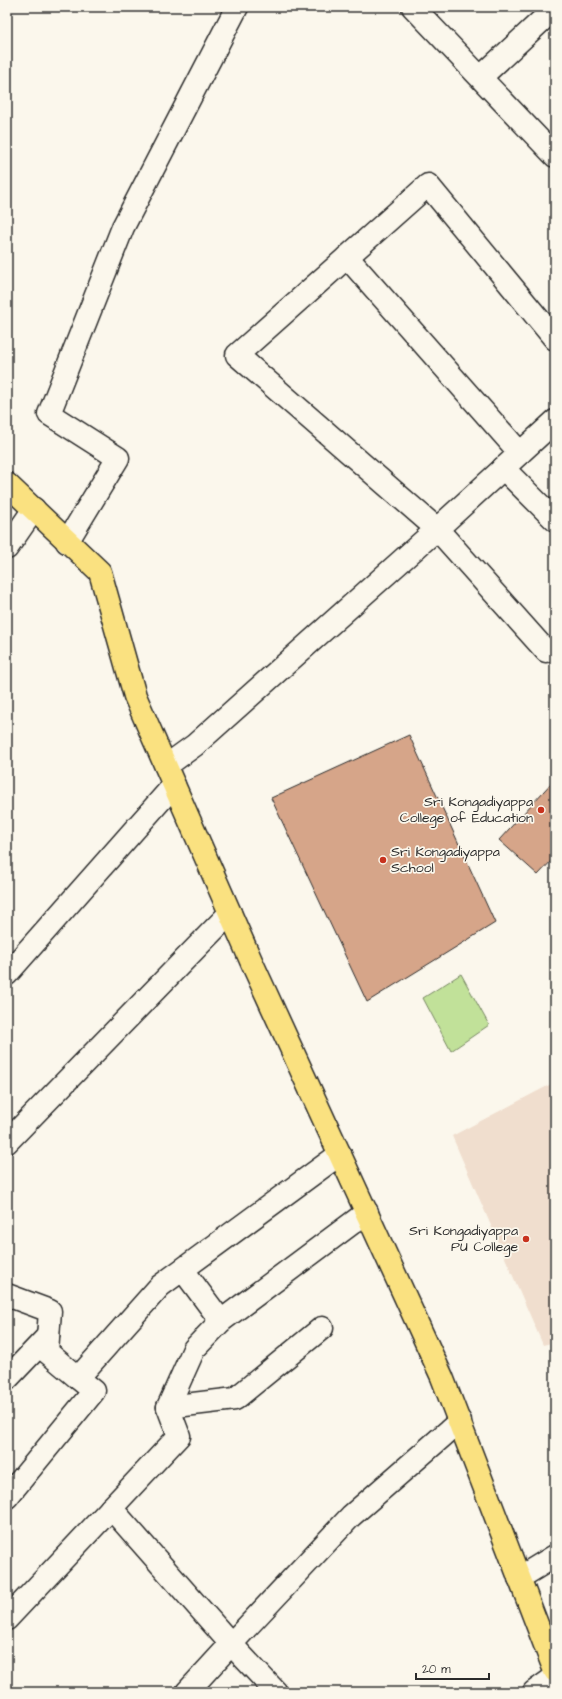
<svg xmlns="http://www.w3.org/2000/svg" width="562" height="1699" viewBox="0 0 562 1699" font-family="'Architects Daughter',sans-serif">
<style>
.built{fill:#f0dece}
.green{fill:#c1e199;stroke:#768662}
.building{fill:#d6a589;stroke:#2b2b2b}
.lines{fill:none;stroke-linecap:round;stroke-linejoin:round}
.minor-casing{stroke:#2b2b2b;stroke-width:25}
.major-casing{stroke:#2b2b2b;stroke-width:25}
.minor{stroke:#fbf7ec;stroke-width:22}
.major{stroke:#fae180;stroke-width:22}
.poi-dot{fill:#c8321e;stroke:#fbf7ec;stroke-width:1.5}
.labels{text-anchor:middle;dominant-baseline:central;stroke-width:3.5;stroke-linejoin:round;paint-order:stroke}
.poi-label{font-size:14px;fill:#2b2b2b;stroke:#fbf7ec;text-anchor:end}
</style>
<rect width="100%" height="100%" fill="#fbf7ec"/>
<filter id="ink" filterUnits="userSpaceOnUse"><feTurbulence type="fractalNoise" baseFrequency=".025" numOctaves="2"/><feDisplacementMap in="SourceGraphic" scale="8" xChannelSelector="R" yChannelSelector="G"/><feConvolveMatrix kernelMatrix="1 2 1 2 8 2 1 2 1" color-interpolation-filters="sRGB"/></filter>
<g filter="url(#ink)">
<polygon class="built" points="555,1082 555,1342 543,1345 452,1136"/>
<polygon class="green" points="461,974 489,1025 451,1051 423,998"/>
<g class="building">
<polygon points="409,735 495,923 367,1002 271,798"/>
<polygon points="555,779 555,857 538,875 499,840"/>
</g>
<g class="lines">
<g class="minor-casing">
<g id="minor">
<polyline points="413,7 555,156"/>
<polyline points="481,77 555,8"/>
<polyline points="347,257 520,453"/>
<polyline points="503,468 555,520"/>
<polyline points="67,542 118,458 49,414 123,227 237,7"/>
<polyline points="7,548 34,509"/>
<polyline points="546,651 437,529 237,355 428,185 555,339"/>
<polyline points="166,766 195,745 437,529 555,421"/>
<polyline points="7,974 174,785"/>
<polyline points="7,1142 230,913"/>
<polyline points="183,1270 221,1321 367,1212"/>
<polyline points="7,1295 50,1311 47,1352 78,1378 160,1286 340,1154"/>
<polyline points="7,1379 48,1336"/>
<polyline points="168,1407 235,1399 322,1328"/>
<polyline points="7,1497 94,1391 78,1378"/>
<polyline points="111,1508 231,1644 276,1692"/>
<polyline points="519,1578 555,1556"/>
<polyline points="7,1619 179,1436 168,1407 194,1349 221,1321"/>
<polyline points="187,1692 231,1644 351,1516 460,1421"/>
<polyline points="534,1692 555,1677"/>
</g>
</g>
<g class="major-casing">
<polyline id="major" points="7,484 100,572 135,696 252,963 442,1377 555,1671"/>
</g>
<use href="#minor" class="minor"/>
<use href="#major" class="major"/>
</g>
</g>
<g class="poi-dot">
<circle cx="541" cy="810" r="4"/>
<circle cx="383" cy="860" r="4"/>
<circle cx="526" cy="1239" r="4"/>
</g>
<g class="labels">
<g class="poi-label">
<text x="533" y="802">Sri Kongadiyappa<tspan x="533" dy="16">College of Education</tspan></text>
<text x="391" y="852" text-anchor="start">Sri Kongadiyappa<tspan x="391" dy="16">School</tspan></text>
<text x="518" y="1231">Sri Kongadiyappa<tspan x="518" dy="16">PU College</tspan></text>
</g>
</g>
<rect width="562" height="1699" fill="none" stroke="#fbf7ec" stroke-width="24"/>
<rect x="12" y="12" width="538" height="1675" fill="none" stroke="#2b2b2b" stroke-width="1.5" filter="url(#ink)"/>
<path d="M416 1673v6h73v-6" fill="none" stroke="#2b2b2b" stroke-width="2"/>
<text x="422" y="1673" font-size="12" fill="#2b2b2b" stroke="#fbf7ec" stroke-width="3" paint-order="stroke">20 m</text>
</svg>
